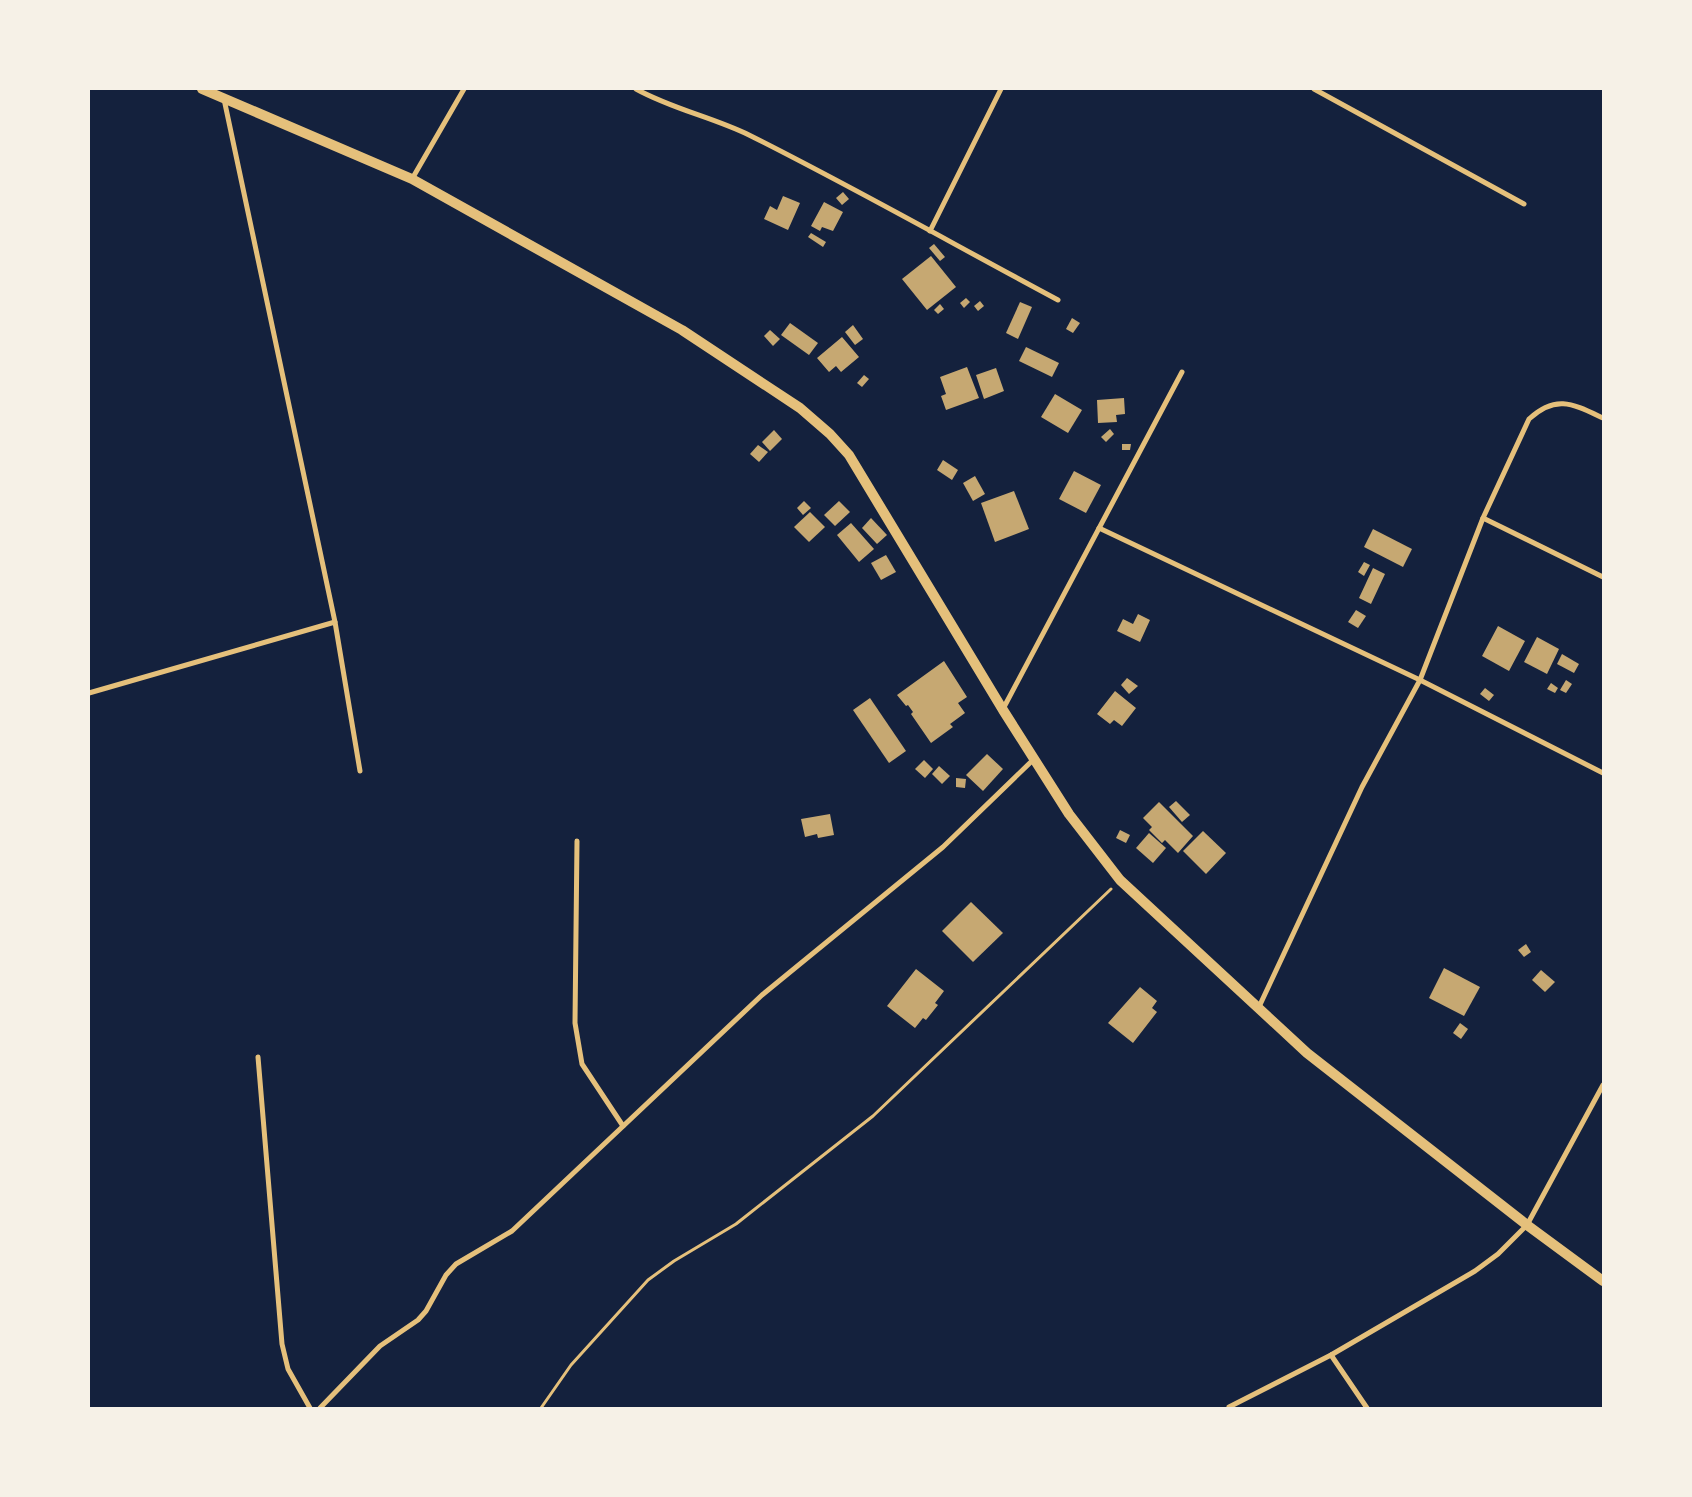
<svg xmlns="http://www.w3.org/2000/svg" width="1692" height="1497" viewBox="0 0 1692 1497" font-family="'PT Sans Narrow',sans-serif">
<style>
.building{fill:#c6a872}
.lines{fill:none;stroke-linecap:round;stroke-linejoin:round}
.path{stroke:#e5c07b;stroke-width:3}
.minor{stroke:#e5c07b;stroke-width:5}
.secondary{stroke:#e5c07b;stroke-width:10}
</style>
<rect width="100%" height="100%" fill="#14213d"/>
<g class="building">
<polygon points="843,192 849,199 842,205 836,198"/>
<polygon points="783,196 800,203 788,230 764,219 770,206 777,210"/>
<polygon points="824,202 843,212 833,231 822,227 820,231 811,226"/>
<polygon points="811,233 826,242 823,247 808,237"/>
<polygon points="934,244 945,257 940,261 929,248"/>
<polygon points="931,256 956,287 927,310 902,279"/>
<polygon points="966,298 970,302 964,308 960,303"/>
<polygon points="980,301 984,306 978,311 974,306"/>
<polygon points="1020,302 1032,307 1018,339 1006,333"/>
<polygon points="940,304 944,309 938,314 934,310"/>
<polygon points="1072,318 1080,323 1073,333 1066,329"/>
<polygon points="790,323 818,343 809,355 781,335"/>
<polygon points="853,325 863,339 855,345 845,332"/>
<polygon points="770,330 780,339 773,346 764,336"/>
<polygon points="842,337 859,357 841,372 836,366 829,372 817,358"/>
<polygon points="1026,347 1059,363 1052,377 1019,361"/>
<polygon points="967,367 979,398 946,410 941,396 946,394 940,377"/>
<polygon points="996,368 1004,391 984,399 976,375"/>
<polygon points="864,375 869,379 862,387 857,383"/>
<polygon points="1055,394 1082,410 1068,433 1041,417"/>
<polygon points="1124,398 1125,414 1116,415 1117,422 1098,423 1097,400"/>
<polygon points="1110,429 1114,434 1106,442 1101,437"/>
<polygon points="774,430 782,439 770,451 762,442"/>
<polygon points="1122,444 1131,444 1130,450 1122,450"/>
<polygon points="758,445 768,452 759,462 750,454"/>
<polygon points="943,460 958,470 952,480 937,470"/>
<polygon points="1074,471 1101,485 1086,513 1059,499"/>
<polygon points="975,476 985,494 973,501 963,483"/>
<polygon points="1014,491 1029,529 995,542 981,503"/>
<polygon points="804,501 811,508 803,515 797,508"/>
<polygon points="839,501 850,512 835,526 824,515"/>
<polygon points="810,512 825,527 809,542 794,527"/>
<polygon points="871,518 887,535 877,544 862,528"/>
<polygon points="851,523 874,549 859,562 837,535"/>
<polygon points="1373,529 1412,549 1403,567 1364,547"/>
<polygon points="886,555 896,572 881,580 871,563"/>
<polygon points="1364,562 1370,565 1364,576 1358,572"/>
<polygon points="1373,568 1385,574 1371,604 1359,598"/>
<polygon points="1356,610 1366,616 1358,628 1348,622"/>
<polygon points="1138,614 1150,620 1140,642 1117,631 1123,619 1133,624"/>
<polygon points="1498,626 1525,641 1509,671 1482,656"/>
<polygon points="1537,637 1559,649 1547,674 1524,662"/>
<polygon points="1562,654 1579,664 1574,673 1557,664"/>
<polygon points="944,661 967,697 958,703 965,713 950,724 953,727 931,743 911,714 913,712 908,705 906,706 897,695"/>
<polygon points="1127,678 1138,686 1129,694 1121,685"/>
<polygon points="1566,680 1572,684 1566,693 1560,690"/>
<polygon points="1551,683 1558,688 1555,693 1547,689"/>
<polygon points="1485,688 1494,695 1489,701 1480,694"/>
<polygon points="1115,691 1136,708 1122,726 1114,720 1110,724 1097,714"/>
<polygon points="870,698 906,751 889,763 853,710"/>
<polygon points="987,754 1003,769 983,791 966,775"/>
<polygon points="924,760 933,769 925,778 915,769"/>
<polygon points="939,766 950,776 942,784 932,774"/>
<polygon points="956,778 966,779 965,788 956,787"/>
<polygon points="1176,801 1190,815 1182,822 1169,807"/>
<polygon points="1159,802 1193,836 1178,853 1165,840 1162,843 1149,830 1152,827 1143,818"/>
<polygon points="830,814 834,835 818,838 817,834 805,837 801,819"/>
<polygon points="1120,830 1130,835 1126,843 1116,838"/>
<polygon points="1203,831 1226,853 1206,874 1183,851"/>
<polygon points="1149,833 1166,848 1153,863 1136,848"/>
<polygon points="971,902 1003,933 973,962 942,931"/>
<polygon points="1526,944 1531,952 1524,957 1518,950"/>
<polygon points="1444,968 1480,987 1464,1016 1429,998"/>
<polygon points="916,969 944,991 935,1003 938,1005 926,1020 923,1018 915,1028 887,1006"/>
<polygon points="1541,970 1555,982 1545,992 1532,980"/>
<polygon points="1140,987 1157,1001 1152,1008 1157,1012 1133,1043 1108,1023"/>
<polygon points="1460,1023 1468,1029 1461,1039 1453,1033"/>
</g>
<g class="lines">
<polyline class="path" points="541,1408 571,1365 648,1280 674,1261 736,1224 873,1116 1111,889"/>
<g class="minor">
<path d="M636,89C672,109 712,117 749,135C853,187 955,245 1058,300"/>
<polyline points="1314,89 1524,204"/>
<polyline points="224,99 335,622 360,771"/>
<polyline points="412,179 464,89"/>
<polyline points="930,231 1001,89"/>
<polyline points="1483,518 1603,577"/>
<polyline points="1099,528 1420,680 1603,773"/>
<polyline points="89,693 335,622"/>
<polyline points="1003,709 1182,372"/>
<polyline points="577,841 575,1023 582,1064 623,1126"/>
<path d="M1258,1009L1362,787L1420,680L1483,518L1529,419C1556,394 1573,404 1603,418"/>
<polyline points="258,1057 282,1344 288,1369 310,1408"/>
<polyline points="1331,1355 1367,1408"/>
<polyline points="1229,1407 1331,1355 1475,1271 1498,1254 1527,1225 1603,1085"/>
<polyline points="320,1408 380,1346 418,1320 426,1311 446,1275 456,1264 512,1231 762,995 943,847 1035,758"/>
</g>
<polyline class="secondary" points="202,89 412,179 682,330 800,408 830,434 849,455 1003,710 1069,814 1120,880 1307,1053 1527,1225 1603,1281"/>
</g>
<rect width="1692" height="1497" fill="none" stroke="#f6f1e7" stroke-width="180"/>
</svg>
